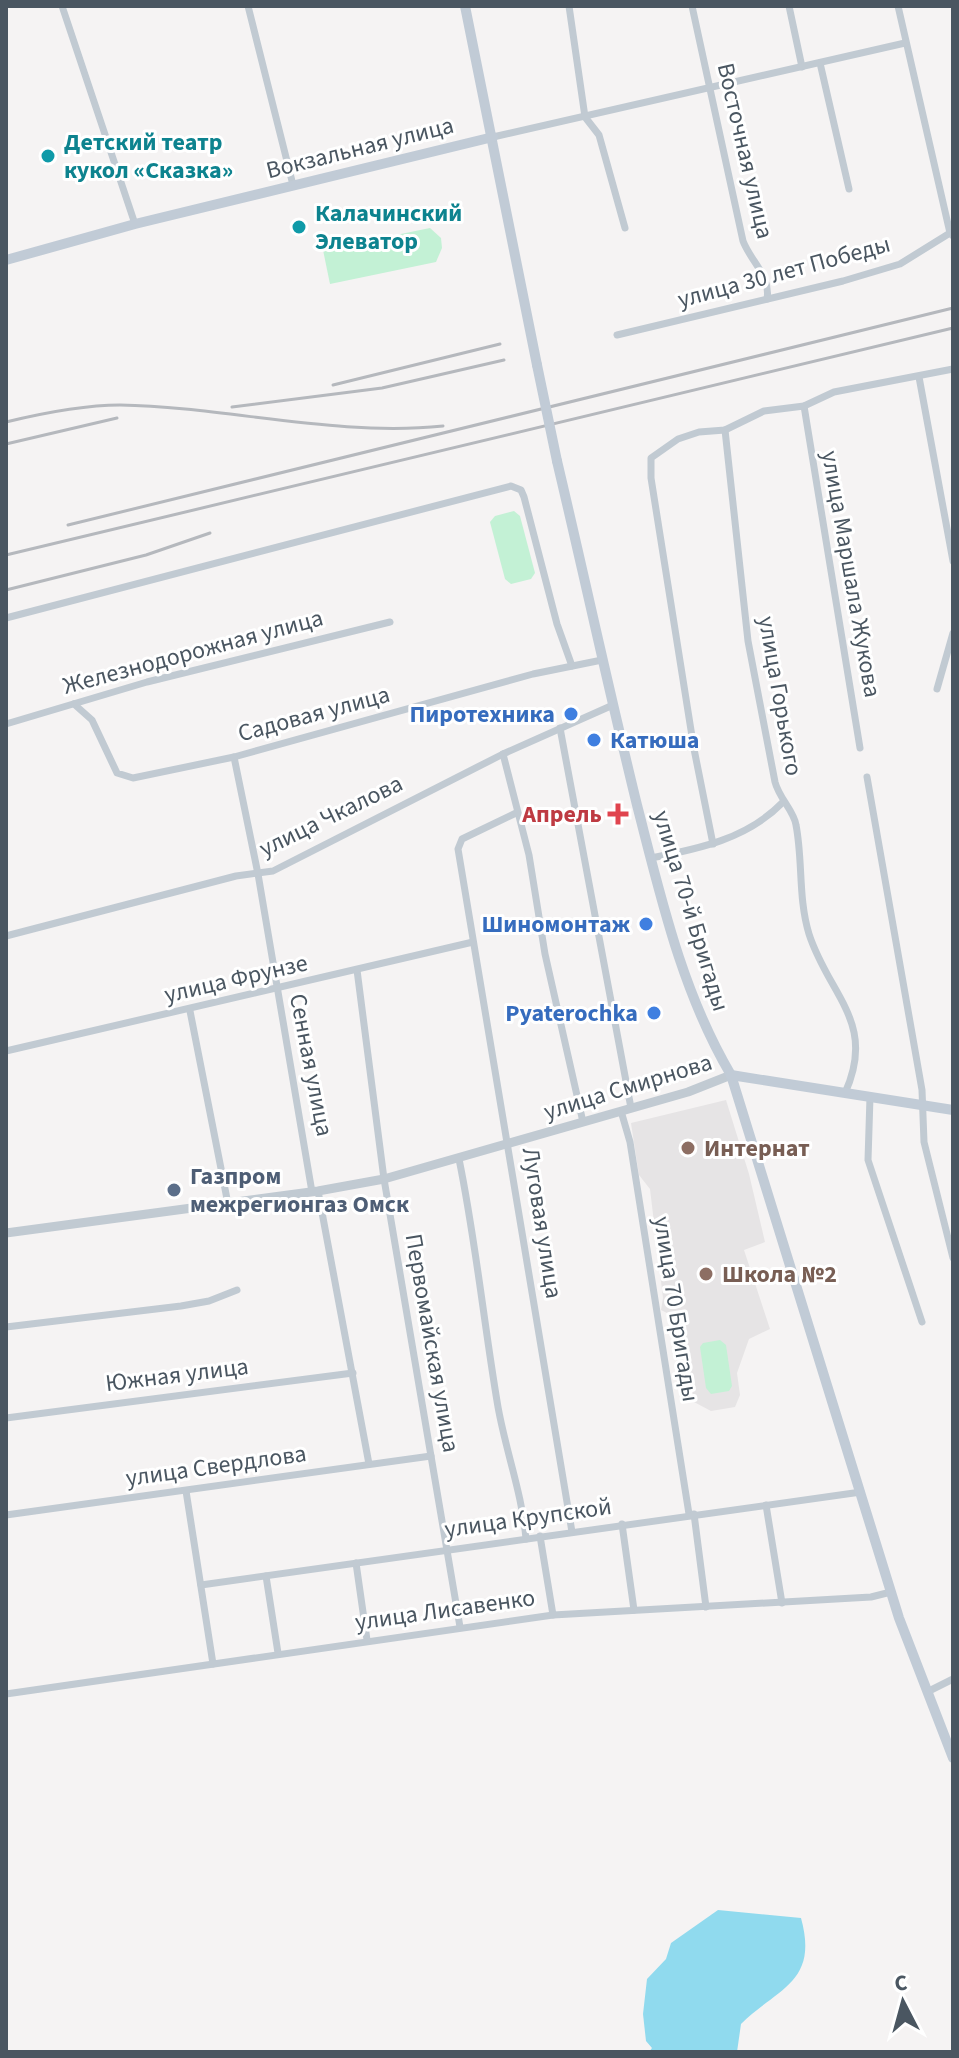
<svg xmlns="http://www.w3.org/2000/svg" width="959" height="2058" viewBox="0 0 959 2058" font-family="'Source Sans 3',sans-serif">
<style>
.education{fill:#e6e4e5}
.green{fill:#c3f1d5}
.water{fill:#90daee}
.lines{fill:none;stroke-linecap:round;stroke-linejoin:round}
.minor{stroke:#c1cad2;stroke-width:7}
.tertiary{stroke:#c1cad2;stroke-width:9}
.secondary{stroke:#c1cbd6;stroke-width:10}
.rail{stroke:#b5b8bd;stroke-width:3}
.secondary-bridge{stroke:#c1cbd6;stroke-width:10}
.culture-dot{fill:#0f9aa8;stroke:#fff;stroke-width:3}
.shop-dot{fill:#3f7fe0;stroke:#fff;stroke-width:3}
.health-dot{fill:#e0444e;stroke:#fff;stroke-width:3}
.education-dot{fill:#8d6e63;stroke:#fff;stroke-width:3}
.service-dot{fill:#5c6f8a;stroke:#fff;stroke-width:3}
.labels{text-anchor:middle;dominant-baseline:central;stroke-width:6;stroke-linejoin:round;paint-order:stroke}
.culture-label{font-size:24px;font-weight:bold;fill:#0d838f;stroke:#fff;text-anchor:start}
.street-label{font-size:24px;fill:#4a5661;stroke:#fff}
.shop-label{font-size:24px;font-weight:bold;fill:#366cbe;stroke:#fff;text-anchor:end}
.health-label{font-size:24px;font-weight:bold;fill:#be3a42;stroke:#fff;text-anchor:end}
.education-label{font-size:24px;font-weight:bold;fill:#785e54;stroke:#fff;text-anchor:start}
.service-label{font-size:24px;font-weight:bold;fill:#4e5e75;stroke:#fff;text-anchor:start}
</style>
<rect width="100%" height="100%" fill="#f5f3f3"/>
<polygon class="education" points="726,1100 749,1174 765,1242 744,1250 770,1329 749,1339 737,1373 740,1395 735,1407 711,1411 694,1402 683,1321 661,1310 663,1298 650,1189 639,1175 631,1123"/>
<g class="green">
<polygon points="430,228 441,238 442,248 436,262 330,284 323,250"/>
<polygon points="514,511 520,516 535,573 531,579 511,584 505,579 490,522 495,516"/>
<polygon points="720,1340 726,1345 732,1386 729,1391 711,1394 706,1388 700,1347 703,1343"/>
</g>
<path class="water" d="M718,1910L801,1918C819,1983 777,1988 741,2024L737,2052H649L652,2048L646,2041L643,2014L647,1979L666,1959L671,1943Z"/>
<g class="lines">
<g class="minor">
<polyline points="62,6 135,224"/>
<polyline points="248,6 293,185"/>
<polyline points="569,6 585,117 599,135 625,228"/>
<path d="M692,6L743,241C751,262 771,276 767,299"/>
<polyline points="789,6 802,67"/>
<polyline points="898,6 950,233"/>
<polyline points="820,63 849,189"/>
<polyline points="493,137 905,43"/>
<polyline points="617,335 843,281 900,264 950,233 953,236"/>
<polyline points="919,377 953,561"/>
<polyline points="804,406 860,748"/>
<path d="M725,430L748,641L775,782C779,798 794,811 796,825C803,861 798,898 809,934C829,996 877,1022 845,1093"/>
<polyline points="6,618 511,486 521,490 524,497 557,624 572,666"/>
<polyline points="937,689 953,633"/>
<polyline points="74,704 92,720 117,773 133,778 234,757 533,674 602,660"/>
<polyline points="6,724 147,682 390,622"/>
<polyline points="560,728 631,1108"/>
<polyline points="503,754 529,855 545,954 583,1122"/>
<polyline points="234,757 258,874 312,1192"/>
<polyline points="867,777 922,1090 924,1142 953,1258"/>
<polyline points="516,813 462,839 458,849 572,1532"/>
<polyline points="713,844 694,749 651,478 651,458 678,439 699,432 725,430 764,411 804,406 834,392 953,369"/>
<path d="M651,858C698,849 747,839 782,803"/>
<polyline points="6,936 236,876 273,871 503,754 613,705"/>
<polyline points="357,970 384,1179 460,1627"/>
<polyline points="190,1011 228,1204"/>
<polyline points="6,1051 473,942"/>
<polyline points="870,1097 868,1160 922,1322"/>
<polyline points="621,1111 630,1142 689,1514"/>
<path d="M459,1159C476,1242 484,1325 498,1407C506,1452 522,1493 526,1539"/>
<polyline points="318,1191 369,1464"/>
<polyline points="6,1327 181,1306 209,1301 237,1290"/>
<polyline points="6,1418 353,1373"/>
<polyline points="186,1491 213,1664"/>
<polyline points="766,1505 782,1603"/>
<polyline points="694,1514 706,1607"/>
<polyline points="6,1515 431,1456"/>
<polyline points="622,1524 634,1610"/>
<polyline points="540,1536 553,1615"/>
<polyline points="356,1563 367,1640"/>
<polyline points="266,1576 278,1653"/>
<polyline points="201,1585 861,1492"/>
<polyline points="927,1692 953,1679"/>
<polyline points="6,1694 553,1615 871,1597 891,1592"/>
</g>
<polyline class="tertiary" points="6,1233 318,1191 384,1179 688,1092 731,1075"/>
<g class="secondary">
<polyline points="465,6 537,365"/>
<polyline points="6,260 135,224 493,137"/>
<path d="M557,461C584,575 609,691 637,805C661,898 682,992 731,1075L899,1618L953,1758"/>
<polyline points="731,1075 953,1110"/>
</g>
<g class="rail">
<polyline points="333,385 500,344"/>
<polyline points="232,407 382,388 504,360"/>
<path d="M6,422C43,413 82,405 120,405C227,407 336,437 443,426"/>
<polyline points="6,444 117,418"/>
<polyline points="68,525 953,308"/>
<polyline points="6,555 953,328"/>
<polyline points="6,590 146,555 210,533"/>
</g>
<polyline class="secondary-bridge" points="537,365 557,461"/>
</g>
<g class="culture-dot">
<circle cx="48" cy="156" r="8"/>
<circle cx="299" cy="227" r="8"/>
</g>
<g class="shop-dot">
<circle cx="571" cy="714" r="8"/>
<circle cx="594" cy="740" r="8"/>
<circle cx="646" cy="924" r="8"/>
<circle cx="654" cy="1013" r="8"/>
</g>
<path class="health-dot" d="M614 802h8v8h8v8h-8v8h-8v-8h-8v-8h8z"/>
<g class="education-dot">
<circle cx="688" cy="1148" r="8"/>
<circle cx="706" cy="1274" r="8"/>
</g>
<circle class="service-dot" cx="174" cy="1190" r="8"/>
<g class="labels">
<g class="culture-label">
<text x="64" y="142">Детский театр<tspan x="64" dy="28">кукол «Сказка»</tspan></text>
<text x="315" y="213">Калачинский<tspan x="315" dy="28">Элеватор</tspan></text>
</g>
<g class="street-label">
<text transform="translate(360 148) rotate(-14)">Вокзальная улица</text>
<text transform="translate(745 151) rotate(77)">Восточная улица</text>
<text transform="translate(784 272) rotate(-15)">улица 30 лет Победы</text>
<text transform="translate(851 574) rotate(80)">улица Маршала Жукова</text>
<text transform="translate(193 652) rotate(-15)">Железнодорожная улица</text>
<text transform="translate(780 696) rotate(80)">улица Горького</text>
<text transform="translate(314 714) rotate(-15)">Садовая улица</text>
<text transform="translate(331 816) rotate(-26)">улица Чкалова</text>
<text transform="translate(691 911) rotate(73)">улица 70-й Бригады</text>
<text transform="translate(236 979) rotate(-13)">улица Фрунзе</text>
<text transform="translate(311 1065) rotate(79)">Сенная улица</text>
<text transform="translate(628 1087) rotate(-17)">улица Смирнова</text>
<text transform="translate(542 1223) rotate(81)">Луговая улица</text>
<text transform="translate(676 1309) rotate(81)">улица 70 Бригады</text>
<text transform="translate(432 1343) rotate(80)">Первомайская улица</text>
<text transform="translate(177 1375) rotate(-7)">Южная улица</text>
<text transform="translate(216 1466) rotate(-8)">улица Свердлова</text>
<text transform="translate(528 1518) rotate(-8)">улица Крупской</text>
<text transform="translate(445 1610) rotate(-8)">улица Лисавенко</text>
</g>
<g class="shop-label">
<text x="555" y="714">Пиротехника</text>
<text x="610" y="740" text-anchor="start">Катюша</text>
<text x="630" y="924">Шиномонтаж</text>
<text x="638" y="1013">Pyaterochka</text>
</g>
<g class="health-label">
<text x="602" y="814">Апрель</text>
</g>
<g class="education-label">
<text x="704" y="1148">Интернат</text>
<text x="722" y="1274">Школа №2</text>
</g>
<g class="service-label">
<text x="190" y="1176">Газпром<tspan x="190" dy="28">межрегионгаз Омск</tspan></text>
</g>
</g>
<rect width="959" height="2058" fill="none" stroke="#4a5661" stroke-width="16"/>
<g transform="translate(903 2002) rotate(354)" stroke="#ffffff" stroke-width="6" paint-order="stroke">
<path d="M0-6L14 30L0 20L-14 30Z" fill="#4a5661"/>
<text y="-12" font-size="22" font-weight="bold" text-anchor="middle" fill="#4a5661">С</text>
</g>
</svg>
